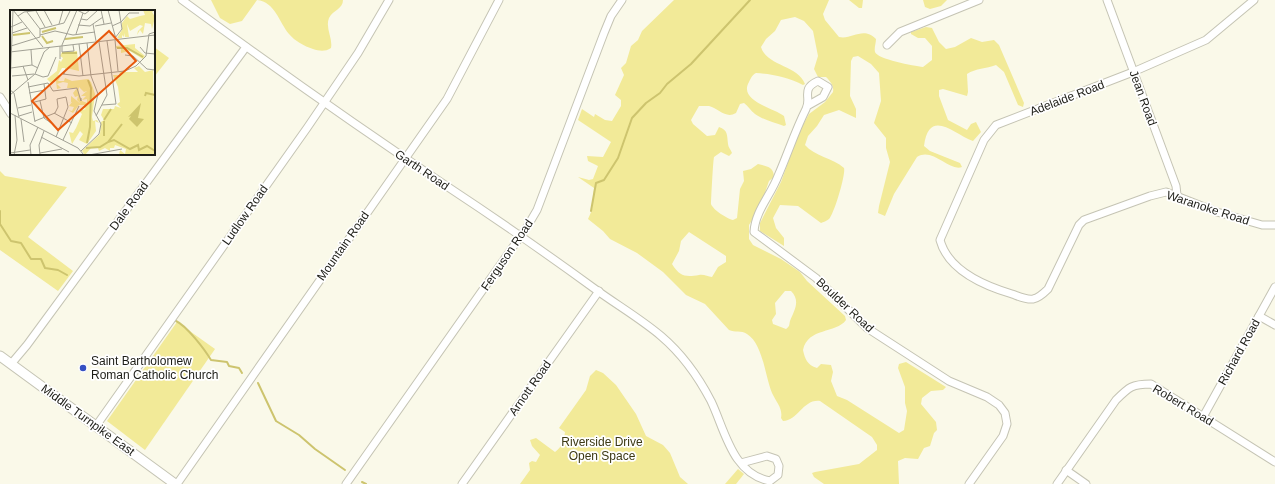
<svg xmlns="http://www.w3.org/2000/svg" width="1275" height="484" viewBox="0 0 1275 484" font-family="Helvetica,sans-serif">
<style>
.green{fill:#f2ea98;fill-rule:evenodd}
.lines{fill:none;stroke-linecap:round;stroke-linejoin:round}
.stream{stroke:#cdc46e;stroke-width:2}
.minor-casing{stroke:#c5c4b4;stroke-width:9}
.major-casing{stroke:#c5c4b4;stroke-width:11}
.minor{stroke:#fff;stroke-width:7}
.major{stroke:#fff;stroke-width:9}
.poi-dot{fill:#3550c2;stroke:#fff;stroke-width:1.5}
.labels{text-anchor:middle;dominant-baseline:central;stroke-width:3.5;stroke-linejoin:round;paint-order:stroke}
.street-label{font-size:12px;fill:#1d1d17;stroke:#fff}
.poi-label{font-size:12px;fill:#1d1d17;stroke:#fff;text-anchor:start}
.park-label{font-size:12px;fill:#3d3914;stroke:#fff}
.inset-river{fill:none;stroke:#cdc46e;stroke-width:2}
.inset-road{fill:none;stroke:#a2a195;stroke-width:1}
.view{fill:#e8590c;fill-opacity:0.15;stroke:#e8590c;stroke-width:2}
.inset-edge{fill:none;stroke:#1d1d17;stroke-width:2}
</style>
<rect width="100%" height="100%" fill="#faf9e9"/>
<g class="green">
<path d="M211,0H343C343,9 333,10 329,18C325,28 333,38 331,48C325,52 319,51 313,49C304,46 295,41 289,34C279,22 275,2 257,0L242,21L230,24L220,18Z"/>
<path d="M674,0H829L823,14L825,20L839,37C852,40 863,26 876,39C876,43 874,48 875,52C877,59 914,66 923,67L932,60V46L925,38H918L911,34V32L926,27L932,28L939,42L946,49L955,47L971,38L982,42L994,40L999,45L1024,103L1023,107L1018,105L1004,72L996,65C986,69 976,68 967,74L968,92L967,96L943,89L939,90V96L948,120L967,130L971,124L976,122L981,132L973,141C954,134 929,107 924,146L930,151L960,163L962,167C949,172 933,147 917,157L894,194L885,216L878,213L879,206L890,162L886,148V138L874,123L881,101L879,73L871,64L858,56L853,57L851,61L850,96L856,109V118L839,110L824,115L817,126L808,136L805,145C814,156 833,158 844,168C846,174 834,214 829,219C827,221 823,222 821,223L798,206L780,205L773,218L776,228L784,238V246L760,231V223L781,182L799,132L809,114L825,102L833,92C834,86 831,82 826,77H818L814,69L818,56L813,31L804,21L795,17L781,20L775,31L766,39L761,47C766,66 798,65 805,84L803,85C788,77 773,74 756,73C752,75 751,78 749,82C738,101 774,108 784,116L786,125L784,126C774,122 765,121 755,114C751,111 748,106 744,103L740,104L736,113C726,119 719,109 709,106C706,106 702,106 699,106L691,120L693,124L707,136L715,135L719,127C728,130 727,135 728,144C728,147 731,150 732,153L729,156L721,152L714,157C713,161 711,201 711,204C713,210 728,219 733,220L737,218L740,189L744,181L743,171L751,169L758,164C767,166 774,167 774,177L769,181L760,207L749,225V239L753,245L781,259L800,272L807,281L845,316L846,320C836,334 808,327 803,350C805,359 807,365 817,368L821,364L831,365L833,372L831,381L837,396L847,400L899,433L904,430L907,411L905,403V387L898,368L899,364L906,362L946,387L943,390L931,391L922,398L921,404L936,422L937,430L934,433L930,446L924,448L918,459L905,458L898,461L899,484H824L814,477L812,473L815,472L859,464L877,450V445L872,437L820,401C803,399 798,421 783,421L781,418C783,408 776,402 772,393C765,376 763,344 747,334C741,330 735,333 729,330L705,304L686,295L663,272L637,253L610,239L603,231L588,219L592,210L594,188L578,177L589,180L593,179L598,166L588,161L587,156L603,157L611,142L578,120L582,109L594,117L595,114L605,120L612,121L621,106V100L615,95L624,75L621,68L626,63L631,46L638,40L642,31ZM689,232L726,256V262L718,267L712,277C708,277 704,274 699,275C686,277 680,277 672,264L679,251L681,241ZM785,291H791C801,301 794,311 790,321C789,325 790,326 786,329L773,324L772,320L776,314L775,303Z"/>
<polygon points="849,0 863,0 862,8 859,8"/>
<polygon points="923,0 947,0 941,6 930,9 925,7"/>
<polygon points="154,47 169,58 154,77"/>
<polygon points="0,171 5,176 67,187 28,237 73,271 58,291 0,250"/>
<polygon points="177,322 215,349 145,450 107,421"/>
<path d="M596,370L603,373L616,385L636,414L646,436L663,445L670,453L680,477L688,484H520L530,470L529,463L532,461L536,462L540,455L532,446L530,440L536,438L555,452C562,447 564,440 565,432L559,428L586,390L590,376Z"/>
<polygon points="738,469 744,474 736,484 725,484"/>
</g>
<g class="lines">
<g class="stream">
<polyline points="0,211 0,224 11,241 21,243 31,259 41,259 45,268 58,270 67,275"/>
<polyline points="591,211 596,183 604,180 618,158 632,118 646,103 660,93 667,84 691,64 750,0"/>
<path d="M176,321C187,326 205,350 211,360L227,362L229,366L239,368L242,373"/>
<polyline points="258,383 276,421 299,435 315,449 345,470"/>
<polyline points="362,482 366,484"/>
</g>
<g class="minor-casing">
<g id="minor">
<path d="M182,0C269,64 358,127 448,187C498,220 547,254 595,289C617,305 641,319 661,336C681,353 699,378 711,401C725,430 732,474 770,481L778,475L779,466L776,459L767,456L741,463"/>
<polyline points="1107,0 1176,186 1177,195"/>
<path d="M1254,0L1206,40L1133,72L996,125L984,140L940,240C948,270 985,286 1012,294C1018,296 1026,300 1033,299C1039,298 1044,293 1048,289L1079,225L1084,220L1150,196L1166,192L1217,212L1262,225H1275"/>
<polyline points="887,45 900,32 979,0"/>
<polyline points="0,97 11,114"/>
<path d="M807,106L823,97L828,87L818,81C800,89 812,98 806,109C795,131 788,153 778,176C771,195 755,211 754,232L816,278L867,328L949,381L987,397L999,405L1005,413L1007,424L1003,436L969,484"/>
<polyline points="1259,316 1275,325"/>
<polyline points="11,364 27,345 246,47"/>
<polyline points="1203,417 1275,287"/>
<polyline points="96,426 307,128 358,53 389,0"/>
<polyline points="1066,470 1086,484"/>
<polyline points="177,484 447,99 499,0"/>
<polyline points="346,484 527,227 537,210 604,33 611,16 622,0"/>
<polyline points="462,484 599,291"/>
<path d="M1057,484L1116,400C1129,387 1132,384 1151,384L1275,462"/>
</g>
</g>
<g class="major-casing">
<polyline id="major" points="0,356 175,484"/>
</g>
<use href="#minor" class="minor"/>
<use href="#major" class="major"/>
</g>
<circle class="poi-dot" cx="83" cy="368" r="4"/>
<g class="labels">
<g class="street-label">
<text transform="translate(1067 98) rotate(-21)">Adelaide Road</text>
<text transform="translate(1143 98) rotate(70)">Jean Road</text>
<text transform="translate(422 170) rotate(34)">Garth Road</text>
<text transform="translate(129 206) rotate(-54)">Dale Road</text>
<text transform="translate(1208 208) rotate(18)">Waranoke Road</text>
<text transform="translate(245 215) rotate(-55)">Ludlow Road</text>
<text transform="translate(343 246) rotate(-55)">Mountain Road</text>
<text transform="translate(507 255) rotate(-56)">Ferguson Road</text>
<text transform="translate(845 305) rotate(43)">Boulder Road</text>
<text transform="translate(1239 352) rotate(-61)">Richard Road</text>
<text transform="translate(530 388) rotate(-55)">Arnott Road</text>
<text transform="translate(1183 405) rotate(31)">Robert Road</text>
<text transform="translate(88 420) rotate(36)">Middle Turnpike East</text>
</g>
<g class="poi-label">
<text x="91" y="361">Saint Bartholomew<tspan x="91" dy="14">Roman Catholic Church</tspan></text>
</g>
<g class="park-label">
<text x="602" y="442">Riverside Drive<tspan x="602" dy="14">Open Space</tspan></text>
</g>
</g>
<g transform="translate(10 10)">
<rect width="145" height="145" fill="#faf9e9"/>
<path d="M133,0H145L142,2L145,7L142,19L141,14L135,13L133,24L130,20L127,25L128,21L133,16L130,15L120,21L117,14L119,27H115L114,23V27L112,25V28H107L112,20V13L117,6L120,9L130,6L135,5ZM125,34V38L135,46L133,49L120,41L111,43V38H106V36ZM67,41L69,61L56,58L55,63V58H52L48,65L51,66L48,71H54L55,68L62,71L78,69L81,72L85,84L82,107L83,111L87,110L89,113L85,111L86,121L77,134L69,130L73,124L70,121L62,134L59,122L63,123L66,118L72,104L69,101L76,99L73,97L75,95H69L63,103L58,100L62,101L64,97L59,96L62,92L58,93L61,92V86L71,94L67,90L68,86L65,87L63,83L67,78L72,91L77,93V89L72,90L76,86H71L77,81L74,82L69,77V83L68,78H57L58,73L53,72L47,74L51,78L47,79L46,71L41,73L37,69L47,61L49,50L51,52L53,48L50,46L52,42ZM129,56L135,62L143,60L145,145H109L110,140L115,144L116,139L105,135L104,138H100V141L95,138L89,141L88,138H81L75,145L72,141L90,124L91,112L94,110L91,105L93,99H104L105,96L111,98L107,94L110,92L108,77L103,65H109L110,62H128L124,58Z" fill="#f2ea98"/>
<path d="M131,93L128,108L134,109L127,117L119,109L121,106L118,107Z" fill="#cdc46e"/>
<path class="inset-river" d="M32,22L46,18M3,25L20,23M32,26L37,33L43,31M55,29L73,27M107,38H117L133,47M52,43H67M135,86L136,83L145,85M94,110L101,99M94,111V126M98,132L104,130L120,139L128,135L129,140L137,136L145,141M77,133L80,117L81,78L78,70M76,138L90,137L98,132L112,114"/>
<path class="inset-road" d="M3,0L33,37M34,0L42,15M67,0L75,4L80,0M91,0L94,14M98,0L106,29M26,1L35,17M8,6L14,2L30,0M71,9L77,10L88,0M49,14L53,0M83,14L86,31M68,15L80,16L93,7M85,16L101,13M102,16L111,12L119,3H129M1,17L12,12M30,19L54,13L60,1M2,23L17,18M66,24L73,3M30,25L45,21L63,25L85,22M105,28L112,19L109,0M105,30L108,61M69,34L73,66M63,35L64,41L52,42V35L67,0M1,36L30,27V19L17,2M50,36V49M130,37L135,43L145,44M21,40L22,55M0,42L145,25M115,45L123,46L137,59L145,60M13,56L18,70M1,58L22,55L28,58M55,63L53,64L69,66L115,61L126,56L136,46L139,24L145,22M25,64L33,67L38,66L46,47M2,66L24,64M18,72L25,112M18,77L38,73L43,81L67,78L71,91V88M0,78L3,0M0,80L4,83L9,107M19,83L35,80M0,85L25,64L34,42L40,37M30,91L34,108L41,113M21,93L36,89L34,74M92,95L106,94L97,31M8,98L21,95M0,103L68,138L74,145M44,103L62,113M9,106L22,102M86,106L97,85L89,32M11,109L14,132M25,111L45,103L48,97L47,89L56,87L58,97L46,127M31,127L59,142M53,130L69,96M71,141L89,124L91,114L84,101L88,84L81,66L77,33M0,143L20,140M30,143L52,139M4,145L7,130L5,105M21,145L20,135L28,117M30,145L29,135L34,121M79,145L112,139"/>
<path class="view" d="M99,21L126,51L48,120L22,91Z"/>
<rect width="145" height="145" class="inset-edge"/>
</g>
</svg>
